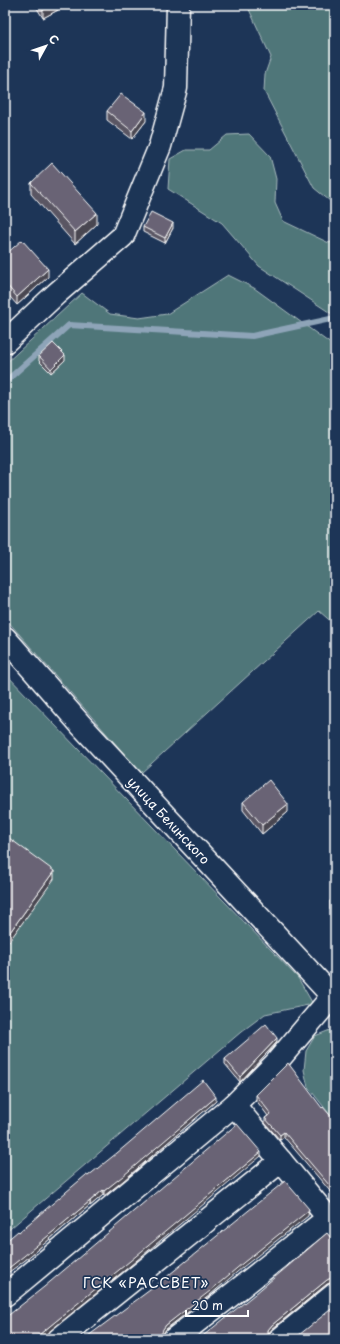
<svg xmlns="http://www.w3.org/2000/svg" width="340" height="1344" viewBox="0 0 340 1344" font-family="'Playpen Sans',sans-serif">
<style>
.green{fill:#4f7679;stroke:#a7babc}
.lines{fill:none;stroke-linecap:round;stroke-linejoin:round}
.stream{stroke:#8ea4b8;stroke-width:6}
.minor-casing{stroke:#fff;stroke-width:25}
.minor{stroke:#1d3557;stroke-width:22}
.wall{fill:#5a5664;stroke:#fff}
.shaded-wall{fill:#4a4651;stroke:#fff}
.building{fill:#696474;stroke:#fff}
.labels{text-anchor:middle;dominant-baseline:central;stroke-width:3.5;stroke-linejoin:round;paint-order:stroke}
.street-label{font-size:13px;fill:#fff;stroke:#1d3557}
.neighbourhood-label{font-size:14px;letter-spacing:1px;fill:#fff;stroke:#1d3557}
</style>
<rect width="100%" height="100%" fill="#1d3557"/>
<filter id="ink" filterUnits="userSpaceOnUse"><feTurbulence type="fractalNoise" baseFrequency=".025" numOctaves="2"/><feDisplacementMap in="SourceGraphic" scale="8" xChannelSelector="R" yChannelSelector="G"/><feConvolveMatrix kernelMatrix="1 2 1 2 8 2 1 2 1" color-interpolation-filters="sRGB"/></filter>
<g filter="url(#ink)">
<g class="green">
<polygon points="247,5 335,5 335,205 314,188 264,91 265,74 271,57"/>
<polygon points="249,134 270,156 276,179 275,203 283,221 329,243 335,240 335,316 259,266 222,223 168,189 170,159 186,150 209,150 227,135"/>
<polygon points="228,275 254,288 335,347 335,625 319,611 141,773 5,618 5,364 82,293 110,314 139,318 167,314"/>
<polygon points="5,673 298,978 313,1004 265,1014 241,1032 5,1233"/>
<polygon points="335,1028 335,1121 308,1087 304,1070 306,1051 315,1036"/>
</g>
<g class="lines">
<polyline class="stream" points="5,382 69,325 252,336 335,318"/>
<g class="minor-casing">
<g id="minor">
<polyline points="5,342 56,294 123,236 160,146 176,88 178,5"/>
<polyline points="5,638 81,725 335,999"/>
<polyline points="281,1161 335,1226"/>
<polyline points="5,1295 234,1105 275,1064 335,993"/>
<polyline points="59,1339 281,1161 234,1105"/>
<polyline points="174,1339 230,1296 328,1218"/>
<polyline points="280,1339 335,1294"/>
</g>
</g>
<use href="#minor" class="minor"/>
</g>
<g class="wall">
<polygon points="35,5 58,5 58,10 43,18"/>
<polygon points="107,111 146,121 132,139 107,120"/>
<polygon points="31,183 97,224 75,244 31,194"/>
<polygon points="143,227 173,228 165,243 143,232"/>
<polygon points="5,255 48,277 17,305 5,291"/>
<polygon points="39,356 65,360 51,373 39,361"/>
<polygon points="243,802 288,812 262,834 243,810"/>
<polygon points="335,897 335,915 330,910 330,901"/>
<polygon points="277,1042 240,1082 225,1064 225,1059"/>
<polygon points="256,1095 322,1108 335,1121 335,1197 284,1137 280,1140 265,1123 265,1118 268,1116 256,1100"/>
<polygon points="216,1101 123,1181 104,1196 103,1195 90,1206 90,1205 24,1261 19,1232 88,1176"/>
<polygon points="335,1243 335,1282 333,1282 327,1284 272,1329 268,1334 199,1339"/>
</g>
<g class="shaded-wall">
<polygon points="51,5 58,5 58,10 43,18 43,10"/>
<polygon points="146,112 146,121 132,139 132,131"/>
<polygon points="97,213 97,224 75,244 75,232"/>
<polygon points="173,223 173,228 165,243 165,238"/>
<polygon points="48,269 48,277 17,305 17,297"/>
<polygon points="65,355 65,360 51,373 51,369"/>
<polygon points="288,804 288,812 262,834 262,825"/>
<polygon points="54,871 54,879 5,947 5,939"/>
<polygon points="277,1038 277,1042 240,1082 240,1077"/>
<polygon points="216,1097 216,1101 123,1181 104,1196 104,1191"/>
<polygon points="284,1132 284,1137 280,1140 280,1135"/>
<polygon points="261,1152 261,1156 130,1266 40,1339 34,1339"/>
<polygon points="103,1190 103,1195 90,1206 90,1201"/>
<polygon points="90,1201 90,1205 24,1261 5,1275 5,1271"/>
<polygon points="309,1209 308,1216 243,1267 210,1295 166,1329 163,1334 162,1337 160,1339 155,1339 166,1325"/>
<polygon points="333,1277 333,1282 327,1284 272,1329 268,1334 268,1339 268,1330 272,1325 327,1280"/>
</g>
<g class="building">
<polygon points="40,5 51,5 43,10"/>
<polygon points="121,94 146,112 132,131 107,111"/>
<polygon points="52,163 97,213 75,232 31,183"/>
<polygon points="151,212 173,223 165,238 143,227"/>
<polygon points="22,240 48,269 17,297 5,283 5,255"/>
<polygon points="53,343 65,355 51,369 39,356"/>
<polygon points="269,780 288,804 262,825 243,802"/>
<polygon points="5,835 54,871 5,939"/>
<polygon points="335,897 335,906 330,901"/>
<polygon points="266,1024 277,1038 240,1077 225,1059"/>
<polygon points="288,1063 322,1108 323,1107 335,1121 335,1192 284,1132 280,1135 265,1118 271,1114 256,1095"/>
<polygon points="203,1080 216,1097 123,1176 104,1191 103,1190 90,1201 24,1256 5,1271 5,1242 18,1231 19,1232 86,1175 88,1176 117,1153"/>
<polygon points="237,1124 261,1152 130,1261 34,1339 5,1339 5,1318 44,1287"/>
<polygon points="285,1181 309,1209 308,1211 243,1263 210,1291 166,1325 163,1329 162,1333 155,1339 84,1339 154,1287"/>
<polygon points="327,1233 335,1243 335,1277 333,1277 327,1280 272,1325 268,1330 268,1336 269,1339 199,1339 255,1294"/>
<polygon points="335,1306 335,1339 294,1339"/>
</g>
</g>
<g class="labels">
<g class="street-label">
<text transform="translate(169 820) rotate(47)">улица Белинского</text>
</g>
<g class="neighbourhood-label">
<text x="146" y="1282">ГСК «РАССВЕТ»</text>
</g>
</g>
<rect width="340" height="1344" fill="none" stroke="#1d3557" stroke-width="20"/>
<rect x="10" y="10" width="320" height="1324" fill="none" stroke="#fff" stroke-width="1.5" filter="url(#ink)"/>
<g transform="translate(46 46) rotate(50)" stroke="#1d3557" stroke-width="3" paint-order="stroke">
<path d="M0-3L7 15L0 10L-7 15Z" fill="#ffffff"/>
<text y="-6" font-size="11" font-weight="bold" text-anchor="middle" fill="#ffffff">С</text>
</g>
<path d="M186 1310v6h62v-6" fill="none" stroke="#ffffff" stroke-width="2"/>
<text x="192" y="1310" font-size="12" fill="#ffffff" stroke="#1d3557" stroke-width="3" paint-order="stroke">20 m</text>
</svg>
